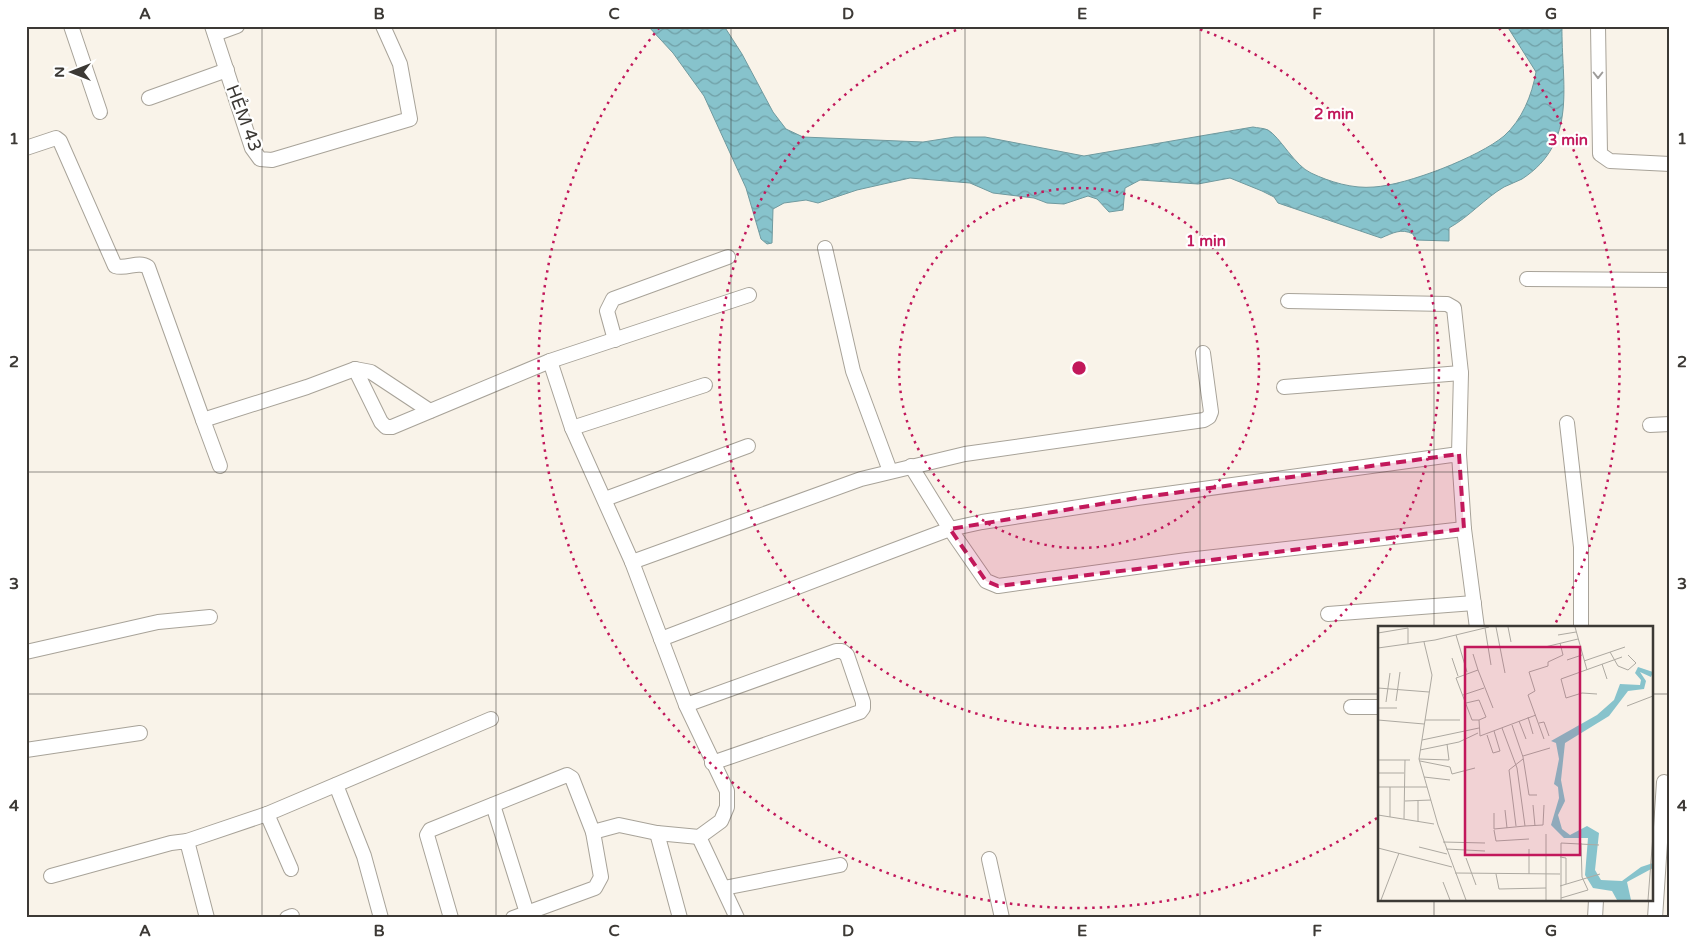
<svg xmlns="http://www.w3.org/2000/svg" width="1696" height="944" viewBox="0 0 1696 944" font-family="'Varela Round',sans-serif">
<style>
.water{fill:url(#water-waves);stroke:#709a9f}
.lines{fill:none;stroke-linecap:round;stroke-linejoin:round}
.minor-casing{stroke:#a8a399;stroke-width:16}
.minor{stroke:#fff;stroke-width:14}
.oneway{stroke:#9e9c9a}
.marked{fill:#c2185b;fill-opacity:0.2;stroke:#c2185b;stroke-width:4;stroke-dasharray:10 6;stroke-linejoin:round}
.grid{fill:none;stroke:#3c3935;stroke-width:1;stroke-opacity:0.55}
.ring{fill:none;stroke:#c2185b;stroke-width:2.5;stroke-dasharray:2.5 5}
.labels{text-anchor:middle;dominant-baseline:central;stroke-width:4.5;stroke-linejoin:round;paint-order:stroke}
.street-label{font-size:18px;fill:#3c3935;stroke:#fff}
.inset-road{fill:none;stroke:#ada9a1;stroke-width:1}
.view{fill:#c2185b;fill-opacity:0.15;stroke:#c2185b;stroke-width:2.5}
.inset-edge{fill:none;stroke:#3c3935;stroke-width:2.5}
.centre{fill:#c2185b;stroke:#fff;stroke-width:2.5}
.ring-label{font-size:15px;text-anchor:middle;font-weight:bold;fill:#c2185b;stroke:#fff;stroke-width:4.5;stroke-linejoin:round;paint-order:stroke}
.neatline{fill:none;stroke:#3c3935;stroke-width:2}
.grid-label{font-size:16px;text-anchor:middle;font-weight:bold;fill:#3c3935}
</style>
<defs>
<pattern id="water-waves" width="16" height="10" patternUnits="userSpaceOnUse" patternTransform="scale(1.25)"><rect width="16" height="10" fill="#87c3cc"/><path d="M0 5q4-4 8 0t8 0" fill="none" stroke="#709fa6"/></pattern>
</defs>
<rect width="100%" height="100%" fill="#f9f3e9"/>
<path class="water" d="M648,26H724L742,54L773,112L786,129L803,137L923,142L955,137H985L1084,156L1253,127C1257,128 1264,128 1268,130C1280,137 1295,166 1311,173C1330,182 1353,189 1374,187C1407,185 1479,157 1504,136C1522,120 1532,95 1536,72L1507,26H1562C1561,83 1579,142 1522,179C1516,182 1510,184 1504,187C1485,198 1469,217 1449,228V241L1416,240L1413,234C1401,228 1393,233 1381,238L1278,203L1274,197L1262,191L1230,178L1198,184L1140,180L1125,188L1123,210L1109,212L1097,199L1088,196L1064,204L1047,203L1034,198L993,193L970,183L910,178L857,190L818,203L806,200L784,203L773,209L772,243L767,244L761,239L746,188L704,96L673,53Z"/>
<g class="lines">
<g class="minor-casing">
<g id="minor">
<polyline points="71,26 100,112"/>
<polyline points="212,26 252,148 260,159 272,160 410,119 400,64 383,26"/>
<polyline points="1598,26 1600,154 1610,161 1670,164"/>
<polyline points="215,34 237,26"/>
<polyline points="149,98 227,70"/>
<path d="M26,148L56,138L60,141L115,266C127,270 138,260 148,267L203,420L307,387L355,369L381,422L386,427H392L550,361L749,295"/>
<polyline points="825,248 853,371 890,471"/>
<polyline points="1527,279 1670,280"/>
<polyline points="1288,301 1447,304 1454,308 1461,373 1459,454"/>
<polyline points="615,340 607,311 613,299 728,257"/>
<polyline points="355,369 371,372 430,411"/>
<polyline points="1284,387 1461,373"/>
<polyline points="203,420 220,466"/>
<polyline points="1567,423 1581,547 1581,628"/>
<polyline points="1650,425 1670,424"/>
<polyline points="572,428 705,385"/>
<polyline points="911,466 950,529 986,581 998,586 1187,560 1464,529"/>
<polyline points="605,499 748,446"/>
<polyline points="632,562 861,479 965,454 1204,420 1209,417 1211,412 1203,353"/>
<polyline points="1328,614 1474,603"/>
<polyline points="661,639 889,552 950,529 982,522 1137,498 1459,454 1464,529 1477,628"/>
<polyline points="26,652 158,622 210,617"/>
<polyline points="686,705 836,651 842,651 847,655 863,702 863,708 860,712 712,763"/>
<polyline points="1351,707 1380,707"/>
<polyline points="26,750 140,733"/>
<polyline points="336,785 364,856 381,918"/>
<polyline points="493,805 527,913"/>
<polyline points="267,814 291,869"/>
<polyline points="657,833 680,918"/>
<polyline points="699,837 737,918"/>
<polyline points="187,841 267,814 491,719"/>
<polyline points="989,859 1002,918"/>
<polyline points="51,876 171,843 187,841 207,918"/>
<polyline points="724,888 840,865"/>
<polyline points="287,918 292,916"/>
<polyline points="451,918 427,835 430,830 567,775 572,778 593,832"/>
<polyline points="513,918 595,888 601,877 593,832 619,825 657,833 699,837 721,821 727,807 727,791 686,705 632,562 572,428 550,361"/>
<polyline points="1595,918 1596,900"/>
<polyline points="1655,918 1664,782"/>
</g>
</g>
<use href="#minor" class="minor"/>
</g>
<defs><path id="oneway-chevron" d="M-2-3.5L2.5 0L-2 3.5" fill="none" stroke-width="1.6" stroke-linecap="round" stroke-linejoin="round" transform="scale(1.25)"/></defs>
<use class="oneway" href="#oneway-chevron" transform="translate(1598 75) rotate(90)"/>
<path class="marked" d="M1459,454L1464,529L998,586L986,581L950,529L1137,498Z"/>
<path class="grid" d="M262,26V918M496,26V918M731,26V918M965,26V918M1200,26V918M1434,26V628M26,250H1670M26,472H1670M26,694H1380M1652,694H1670M1434,900V918"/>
<g class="ring">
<circle cx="1079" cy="368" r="180"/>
<path d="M1193 27A360 360 0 1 1 965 27"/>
<path d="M1377 818A540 540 0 0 1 659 28M1499 28A540 540 0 0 1 1554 626"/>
</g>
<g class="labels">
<g class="street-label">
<text transform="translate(244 118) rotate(69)">HẺM 43</text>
</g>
</g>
<g transform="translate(1378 626)">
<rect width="275" height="275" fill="#f9f3e9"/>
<path d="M260,41L275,46L273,51L262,46L268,55L266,63L250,65L231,90L187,117L183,154L187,175L180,189L184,203L192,209L209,200L221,207L217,244L223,254L244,255L263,241L275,237V242L249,256L253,274H239L234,265L215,262L207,249L210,212H186L173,199L181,172L180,161L176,158L181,133L178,117L173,115L219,89L236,74L242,58L262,59L263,54L257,47Z" fill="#87c3cc"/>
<path class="inset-road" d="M118,1L127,47M130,1L133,16M197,1L209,44M30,2V18M107,2L113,39M0,7L30,2M78,9L89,46M180,9L198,6M46,16L54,49L41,133L60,199L88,274M167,21L200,13M0,22L57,14L111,1M232,26L240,40L250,44L258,37L250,29M95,28L100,44L78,52L94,94H101L102,110L158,89M74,32L80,50M189,34L204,29M206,35L247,21M224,38L229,53M100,44L115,82M0,62L51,66M219,68L204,67L188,72L183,53L244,31M85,69L106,62M18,75L22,46M8,76L12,47M88,77L101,74L108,91L101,94M249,80L275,70M0,82H19M150,91L155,108M0,94L46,98M47,94H82M141,95L148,113M161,97L166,96L171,110M134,99L145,131L151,169H159M109,109L115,127L122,125L116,105M166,113L150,69L157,65L151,46L170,40V36L185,29L182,17M44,114L101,102M42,124L81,116L100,107M145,130L172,122M41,133L71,134L69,118M0,134H32M42,135L72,141L74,148L97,142M0,147H26M46,151L72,154M0,161H49M27,175L53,174M40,175V195M155,179L157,200M127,184L129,202M116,187V203L147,200L139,142L124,102M0,189L56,198M12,191V161M26,193L27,134M138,200L131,144L145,133M147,200L165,199L166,179M116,204L118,215L151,213M65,216L107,217M41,221L69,228M0,222L74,241M68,223L107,225M151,223V248M182,231L188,232V258M88,232L98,259M77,247L182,248M118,248L121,263L168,262M65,256L72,274M182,260L222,248M183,272L210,264L204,251L203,217M3,274L21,227M168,274V208M183,274V217L221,219M270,274L275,209"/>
<path class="view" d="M87,21H202V229H87Z"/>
<rect width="275" height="275" class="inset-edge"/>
</g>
<circle cx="1079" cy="368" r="8" class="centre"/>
<g class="ring-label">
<text x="1334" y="119">2 min</text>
<text x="1568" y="145">3 min</text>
<text x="1206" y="246">1 min</text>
</g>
<rect width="1696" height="944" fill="none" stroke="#ffffff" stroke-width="55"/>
<g transform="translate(72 72) rotate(270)" stroke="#ffffff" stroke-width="4" paint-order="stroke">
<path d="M0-4L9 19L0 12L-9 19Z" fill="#3c3935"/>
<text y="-8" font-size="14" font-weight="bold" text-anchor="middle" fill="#3c3935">N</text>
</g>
<rect x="28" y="28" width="1640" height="888" class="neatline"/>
<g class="grid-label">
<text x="145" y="19">A</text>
<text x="379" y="19">B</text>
<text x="614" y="19">C</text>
<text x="848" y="19">D</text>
<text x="1082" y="19">E</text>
<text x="1317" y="19">F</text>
<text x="1551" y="19">G</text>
<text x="14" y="144">1</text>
<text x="1682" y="144">1</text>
<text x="14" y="367">2</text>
<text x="1682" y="367">2</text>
<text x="14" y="589">3</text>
<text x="1682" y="589">3</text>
<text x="14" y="811">4</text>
<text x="1682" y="811">4</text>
<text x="145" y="936">A</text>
<text x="379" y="936">B</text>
<text x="614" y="936">C</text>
<text x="848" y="936">D</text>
<text x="1082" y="936">E</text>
<text x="1317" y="936">F</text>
<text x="1551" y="936">G</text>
</g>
</svg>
